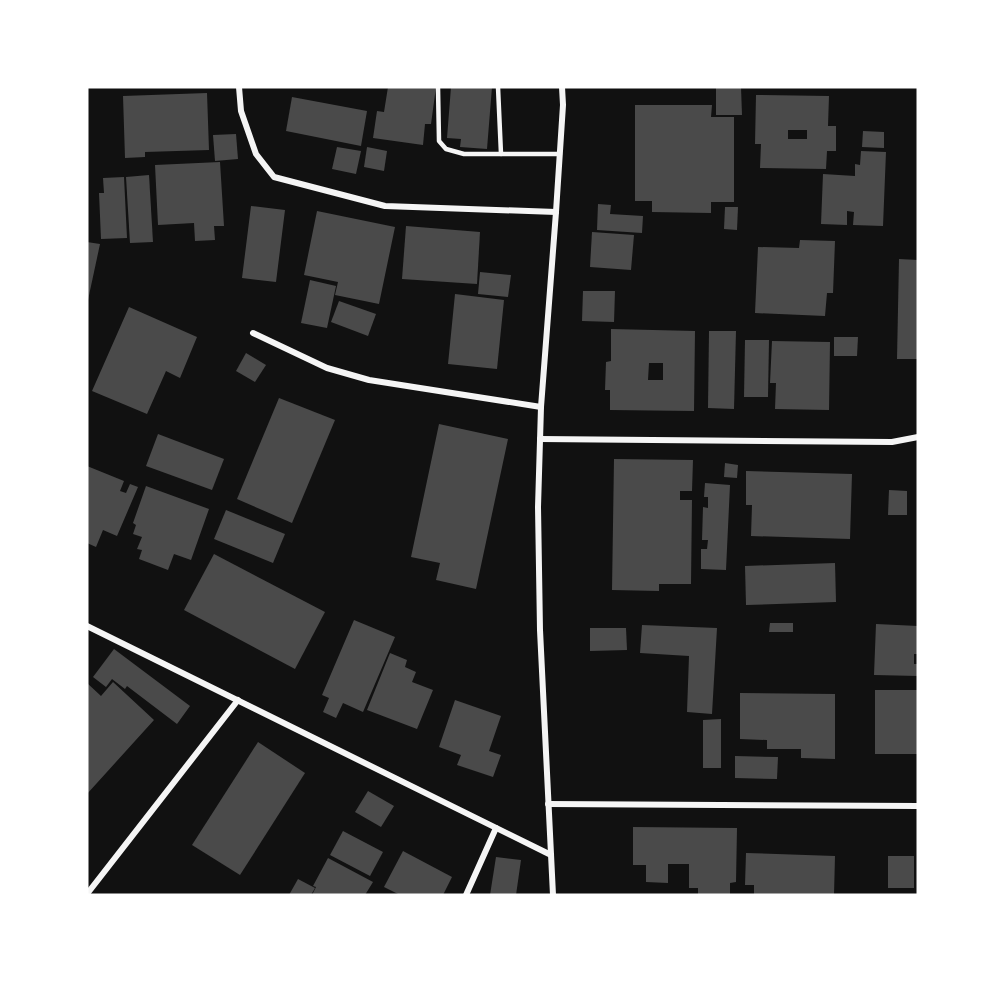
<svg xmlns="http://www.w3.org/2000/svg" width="1005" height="982" viewBox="0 0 1005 982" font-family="Figtree,sans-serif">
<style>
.building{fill:#4a4a4a;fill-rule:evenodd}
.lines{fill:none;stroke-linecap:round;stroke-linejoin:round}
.service{stroke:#f5f5f5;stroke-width:4.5}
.minor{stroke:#f5f5f5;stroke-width:6}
</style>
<rect width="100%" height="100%" fill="#111"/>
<g class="building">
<polygon points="388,87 436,87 431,124 425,124 423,145 373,138 377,111 384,112"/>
<polygon points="451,87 492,87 487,149 460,147 461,139 447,138"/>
<polygon points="716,87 741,87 742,115 716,115"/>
<polygon points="207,93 209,150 145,152 145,157 125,158 123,96"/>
<path d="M756,95L829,96L828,126H836V151H827L826,169L760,168L761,144H755ZM788,130H807V139H788Z"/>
<polygon points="292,97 367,111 361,146 286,131"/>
<polygon points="635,105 712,105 711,117 734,117 734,202 711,202 711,213 652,212 652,201 635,201"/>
<polygon points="863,131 884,132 884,148 862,147"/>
<polygon points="236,134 238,159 215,161 213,135"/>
<polygon points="337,147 361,151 356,174 332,169"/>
<polygon points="367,147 387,151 384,171 364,167"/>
<polygon points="861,151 886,152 883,226 853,225 854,212 847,211 847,225 821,224 823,174 855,176 855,164 860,165"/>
<polygon points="220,162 224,226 214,226 215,240 195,241 194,223 158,225 155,165"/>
<polygon points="149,175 153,242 130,243 126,177"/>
<polygon points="124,177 127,238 101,239 99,193 104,193 103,178"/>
<polygon points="598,204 611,205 610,214 643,216 642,233 597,230"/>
<polygon points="251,206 285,210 276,282 242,278"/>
<polygon points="725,207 738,207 737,230 724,229"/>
<polygon points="317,211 395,227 379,304 335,295 338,282 304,275"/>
<polygon points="406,226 480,232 477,284 402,279"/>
<polygon points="592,232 634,235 631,270 590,267"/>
<polygon points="800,240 835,241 833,293 827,293 825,316 755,313 758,247 799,248"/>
<polygon points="87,242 100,244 88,300 87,300"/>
<polygon points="899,259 918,260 918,359 897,359"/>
<polygon points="480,272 511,275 508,297 478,294"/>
<polygon points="310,280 336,286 327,328 301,323"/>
<polygon points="583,291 615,291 614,322 582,321"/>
<polygon points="455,294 504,300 497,369 448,364"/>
<polygon points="339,301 376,314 368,336 331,322"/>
<polygon points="129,307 197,337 180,378 166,371 147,414 92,391"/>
<path d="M611,329L695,331L694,411L610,410V390H605L606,362L611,361ZM649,363H663V380H648Z"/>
<polygon points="709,331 736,331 734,409 708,408"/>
<polygon points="834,337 858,337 857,356 834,356"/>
<polygon points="745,340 769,340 768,397 744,397"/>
<polygon points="772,341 830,342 829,410 775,409 776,383 770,383"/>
<polygon points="246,353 266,365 255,382 236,371"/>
<polygon points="279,398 335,420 292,523 237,499"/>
<polygon points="439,424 508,439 476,589 436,580 440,563 411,557"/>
<polygon points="158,434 224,459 212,490 146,466"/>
<polygon points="614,459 693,460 692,491 680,491 680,500 692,500 691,584 659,584 659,591 612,590"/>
<polygon points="725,463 738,465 737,478 724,477"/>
<polygon points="87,466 124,481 120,491 126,493 130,484 138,487 117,536 103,530 96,547 87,543"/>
<polygon points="746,471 852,474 850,539 751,536 752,505 746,505"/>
<polygon points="705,483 730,485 726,570 701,569 701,549 707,549 708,540 702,540 703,507 708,508 708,497 704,497"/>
<polygon points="146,486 209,509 191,560 174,554 168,570 139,559 142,550 137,549 142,537 133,534 136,525 133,523"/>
<polygon points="889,490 907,491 907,515 888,515"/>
<polygon points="226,510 285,534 273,563 214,539"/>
<polygon points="214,554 325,612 295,669 184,610"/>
<polygon points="835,563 836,602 746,605 745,566"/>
<polygon points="354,620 395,637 363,712 343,703 336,718 323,712 329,698 322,695"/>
<polygon points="770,623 793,623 793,632 769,632"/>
<polygon points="876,624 918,626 918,654 914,654 914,664 918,664 918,676 874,675"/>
<polygon points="642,625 717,628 712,714 687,712 689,656 640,653"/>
<polygon points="590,628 626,628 627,650 590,651"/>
<polygon points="114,649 190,706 177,724 127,686 125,689 112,679 106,687 93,677"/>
<polygon points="390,653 407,660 405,667 416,672 412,682 433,690 417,729 367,710"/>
<polygon points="113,682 154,720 87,794 87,683 101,696"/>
<rect x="875" y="690" width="43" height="64"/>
<polygon points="740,693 835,694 835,759 801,758 801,749 767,749 767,740 740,739"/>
<polygon points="455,700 501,716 489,751 501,755 493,777 457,765 461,755 439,747"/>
<polygon points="721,719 721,768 703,768 703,720"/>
<polygon points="258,742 305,773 240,875 192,845"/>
<polygon points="735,756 778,757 777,779 735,778"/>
<polygon points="368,791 394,806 381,827 355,812"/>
<polygon points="633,827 737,828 736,882 730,883 730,895 698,895 698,888 689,888 689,864 668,864 668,883 646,882 646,865 633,865"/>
<polygon points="343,831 383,852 370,876 330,855"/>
<polygon points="403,851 452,877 443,895 400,895 384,887"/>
<polygon points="746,853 835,856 834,895 754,895 754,885 745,885"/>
<rect x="888" y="856" width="26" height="32"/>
<polygon points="496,857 521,860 516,895 490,895"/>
<polygon points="328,858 373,882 365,895 312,895 316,887 313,886"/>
<polygon points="298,879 315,888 311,895 289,895"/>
</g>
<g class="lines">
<g class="service">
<polyline points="438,87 439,141 446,149 464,154 560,154"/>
<polyline points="498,87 501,154"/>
</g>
<g class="minor">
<polyline points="239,87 241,111 256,154 274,177 385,206 556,212"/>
<polyline points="253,333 327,368 369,380 541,407"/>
<polyline points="540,439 892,442 918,437"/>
<polyline points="87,626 551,855"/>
<polyline points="548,804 918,806"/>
<polyline points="87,894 238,700"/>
<polyline points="466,895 496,828"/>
<polyline points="553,895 540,630 538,507 541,407 556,212 563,105 562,87"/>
</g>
</g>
<rect width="1005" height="982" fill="none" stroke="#ffffff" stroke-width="177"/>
</svg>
